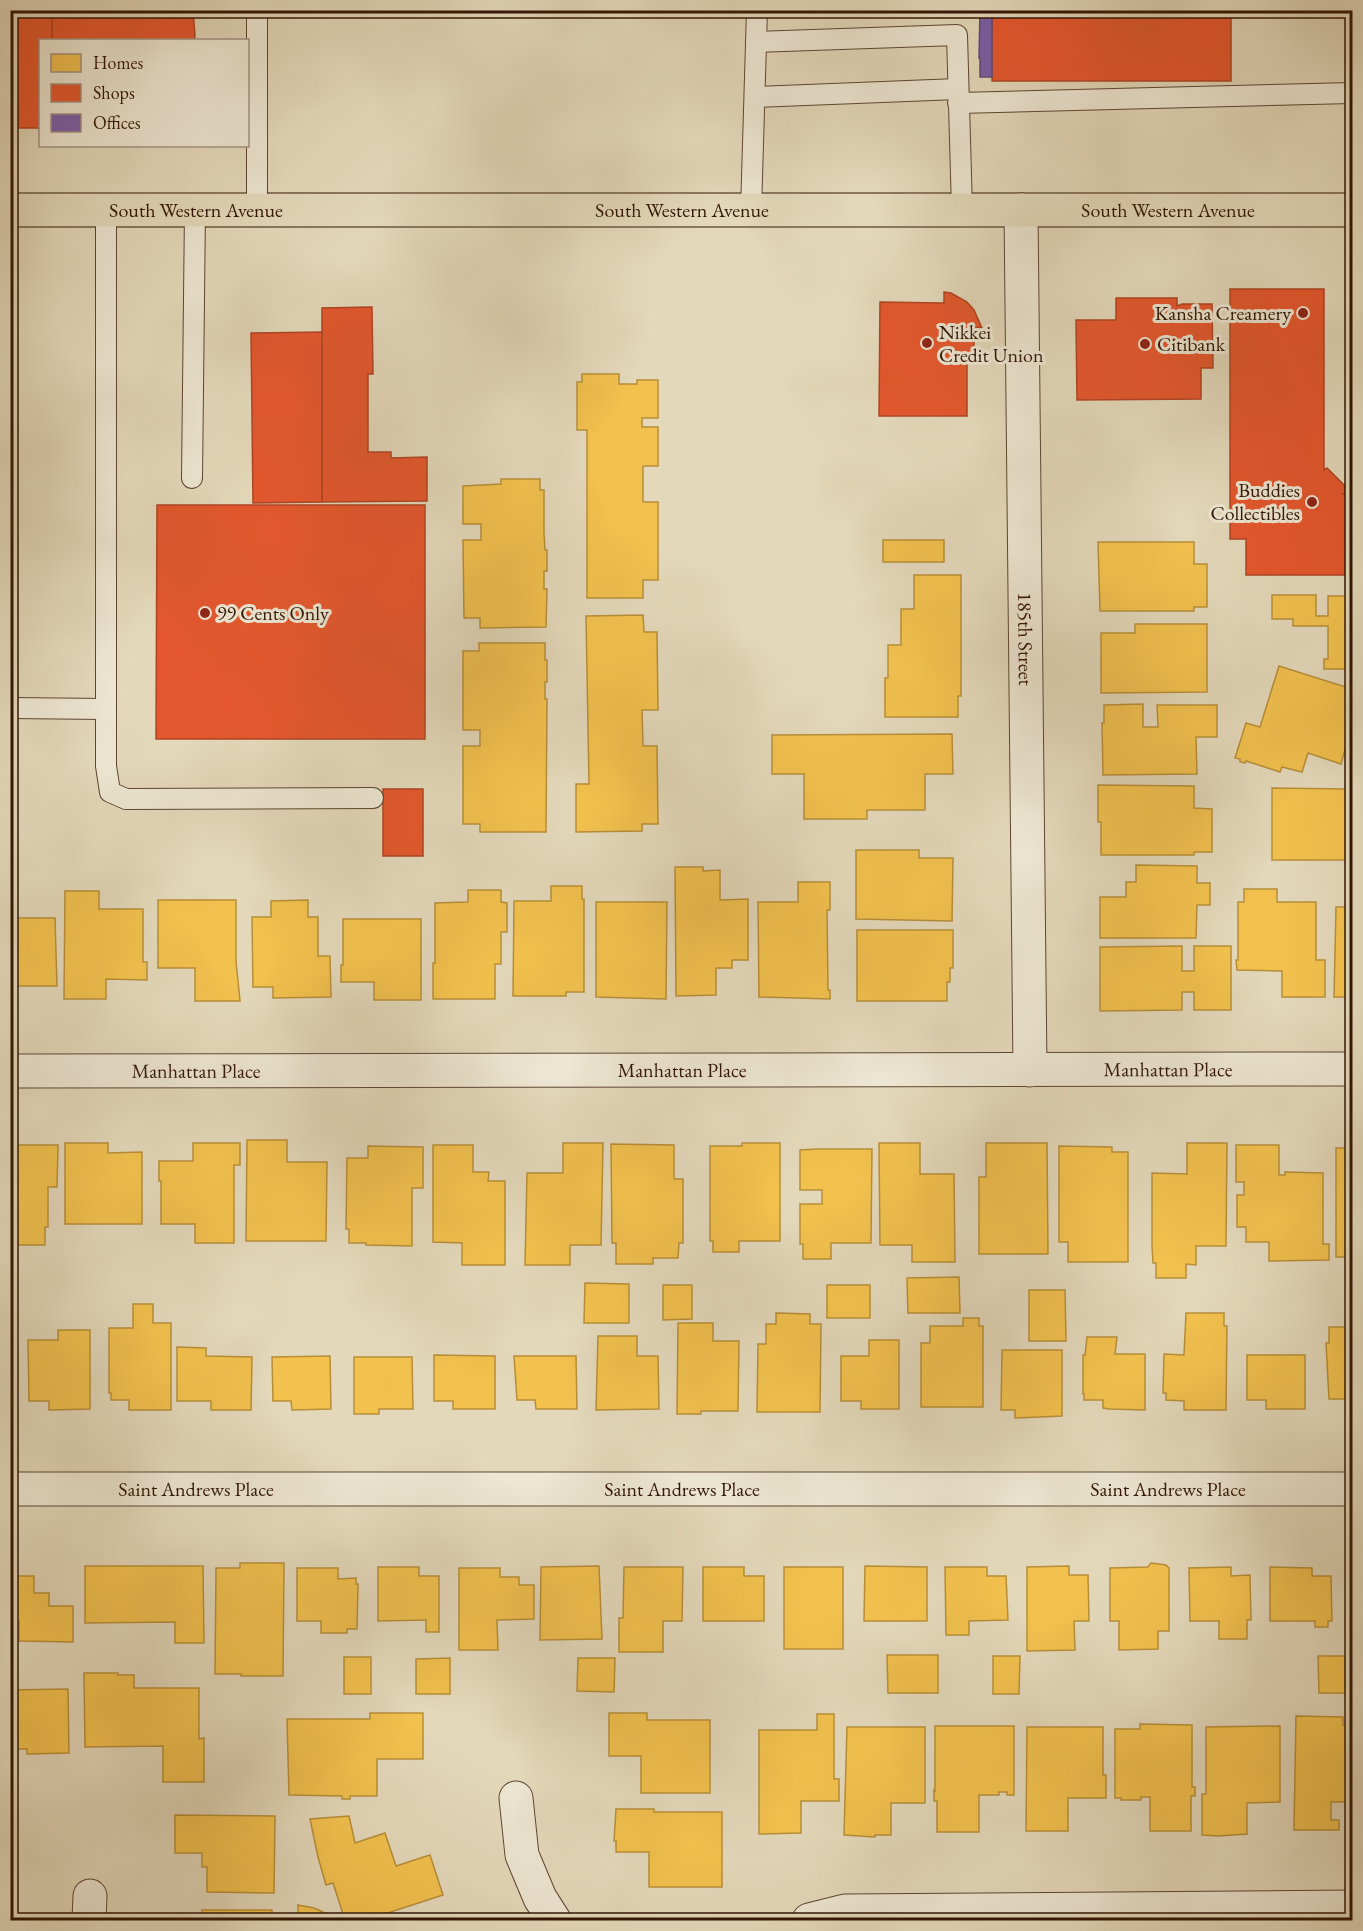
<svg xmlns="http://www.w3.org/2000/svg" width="1363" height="1931" viewBox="0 0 1363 1931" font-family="'EB Garamond',serif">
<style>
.homes{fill:#f2c14e;stroke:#b88e38;stroke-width:1.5}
.shops{fill:#e4572e;stroke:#af4422;stroke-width:1.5}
.offices{fill:#7b5ea7;stroke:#654876;stroke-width:1.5}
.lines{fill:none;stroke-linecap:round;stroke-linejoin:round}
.lane-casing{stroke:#5e4632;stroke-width:22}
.street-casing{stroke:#5e4632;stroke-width:35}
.primary-casing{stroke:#321605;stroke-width:35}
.lane{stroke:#ede6d2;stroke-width:20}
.street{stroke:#ede6d2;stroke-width:33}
.primary{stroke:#e3d8ba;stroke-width:33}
.poi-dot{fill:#8f2418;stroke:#ede6d2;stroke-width:2}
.labels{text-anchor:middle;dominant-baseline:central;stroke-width:6;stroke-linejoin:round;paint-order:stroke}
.street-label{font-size:20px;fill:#321605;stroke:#ede6d2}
.poi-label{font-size:20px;fill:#321605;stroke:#ede6d2;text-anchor:start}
</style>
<rect width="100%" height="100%" fill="#e3d8ba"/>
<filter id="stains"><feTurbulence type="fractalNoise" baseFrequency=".00333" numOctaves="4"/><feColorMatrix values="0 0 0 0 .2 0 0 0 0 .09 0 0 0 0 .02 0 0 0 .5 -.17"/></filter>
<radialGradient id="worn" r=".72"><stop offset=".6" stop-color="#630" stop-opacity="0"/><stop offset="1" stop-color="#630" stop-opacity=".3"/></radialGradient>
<g class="homes">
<polygon points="582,374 619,374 619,384 637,384 637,380 658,380 658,418 642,418 642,427 658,427 658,466 643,466 643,502 658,502 658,580 643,580 643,598 587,598 587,430 577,430 577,382 582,382"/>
<polygon points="501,479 540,479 540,490 544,490 544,533 545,550 547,550 547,571 544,571 544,589 547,589 546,627 480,628 480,618 464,618 463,540 481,540 481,524 463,524 463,486 501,484"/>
<rect x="883" y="540" width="61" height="22"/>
<polygon points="1098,542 1194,542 1194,564 1207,564 1207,607 1194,607 1194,611 1100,611"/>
<polygon points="914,575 961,575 961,696 958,696 958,717 885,717 885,678 888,678 888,645 901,645 901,609 914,609"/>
<polygon points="1272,595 1316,595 1316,616 1328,616 1328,596 1352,596 1352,669 1324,669 1324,659 1328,659 1328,626 1293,626 1293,619 1272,619"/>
<polygon points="643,615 644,632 657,632 658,710 642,710 643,746 657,746 658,824 642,824 642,831 576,832 576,784 589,784 586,616"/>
<polygon points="1135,624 1207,624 1207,692 1101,693 1101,633 1135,633"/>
<polygon points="479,643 545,643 545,660 547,660 547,682 545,682 545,699 547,699 546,832 480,832 480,824 463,824 463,746 480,746 480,730 463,730 463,651 479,651"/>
<polygon points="1279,666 1352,689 1352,744 1347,742 1341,764 1308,753 1302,772 1282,767 1280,772 1246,761 1245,763 1240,762 1240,759 1235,758 1246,723 1260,727"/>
<polygon points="1143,704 1143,727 1158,727 1157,705 1217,705 1217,737 1196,737 1197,774 1103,775 1102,723 1104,723 1104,705"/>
<polygon points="952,734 953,774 925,774 925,810 867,810 867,819 804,819 804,774 772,774 772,735"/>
<polygon points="1098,785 1194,786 1194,808 1212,809 1212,852 1194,852 1194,855 1101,855 1101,822 1098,822"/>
<polygon points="1349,785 1352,785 1352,860 1272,860 1272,788 1348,789"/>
<polygon points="856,850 919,850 919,858 953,858 952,921 856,919"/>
<polygon points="1136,865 1197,866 1197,883 1210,883 1210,905 1197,905 1196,938 1100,938 1100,897 1126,897 1126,882 1136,882"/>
<polygon points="675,867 703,867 703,871 720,870 720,900 748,899 748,960 732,960 732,968 716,968 716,995 676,996"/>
<polygon points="798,882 830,882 830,910 827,910 828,990 830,990 830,999 759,997 758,902 798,902"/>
<polygon points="551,886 582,886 582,899 584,899 584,992 566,992 566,996 513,996 514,901 551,901"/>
<polygon points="1244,889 1277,889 1277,902 1316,902 1316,960 1325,960 1325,997 1282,997 1282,971 1237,970 1236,960 1238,960 1238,902 1244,902"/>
<polygon points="468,890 501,890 501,902 507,903 507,932 501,932 501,964 495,964 495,999 433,999 433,963 435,963 435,903 468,902"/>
<polygon points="65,891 99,891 99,909 143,909 143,962 147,962 147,980 106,979 106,999 64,999"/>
<polygon points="158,900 236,900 236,961 240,1001 195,1001 195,968 158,968"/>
<polygon points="308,900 308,917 318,917 318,956 330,956 331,997 273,998 273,987 253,987 252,917 271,917 271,901"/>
<polygon points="596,902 667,902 666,999 596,997"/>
<polygon points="1336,907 1352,907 1352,997 1334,997"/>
<polygon points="10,918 55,918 57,986 12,986 12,980 10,980"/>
<polygon points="343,919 421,919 421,1000 374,1000 374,982 341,982 341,965 343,965"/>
<polygon points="857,930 953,930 953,968 950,968 950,982 947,982 947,1001 857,1001"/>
<polygon points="1182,946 1182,971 1194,971 1194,946 1231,946 1231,1010 1194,1010 1194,992 1182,992 1182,1010 1100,1011 1100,947"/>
<polygon points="247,1140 287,1140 287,1162 327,1162 326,1241 246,1241"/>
<polygon points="65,1143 108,1143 108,1153 142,1152 142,1224 65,1224"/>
<polygon points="193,1143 240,1143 240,1165 234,1165 234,1243 195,1243 195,1224 161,1224 161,1181 159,1181 159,1161 193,1161"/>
<polygon points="563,1143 603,1143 601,1245 570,1245 570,1265 525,1265 527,1173 563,1173"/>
<polygon points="742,1143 780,1143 780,1241 739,1241 739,1252 713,1252 713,1241 710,1241 710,1146 742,1146"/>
<polygon points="879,1143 920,1143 920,1174 954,1174 955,1262 912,1262 912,1245 880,1245"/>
<polygon points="986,1143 1047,1143 1048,1254 979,1254 979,1177 986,1177"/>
<polygon points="1187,1143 1227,1143 1226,1246 1196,1246 1196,1265 1186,1264 1186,1278 1156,1278 1156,1263 1153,1263 1152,1246 1152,1173 1187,1174"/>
<polygon points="611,1144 674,1145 674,1179 683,1179 683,1243 679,1243 678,1258 653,1258 653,1264 616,1264 616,1243 612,1243"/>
<polygon points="10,1145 58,1145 57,1187 48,1187 48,1227 45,1227 45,1245 10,1245"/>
<polygon points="433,1145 473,1145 473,1172 489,1172 488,1181 505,1181 505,1265 462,1265 462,1243 433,1242"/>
<polygon points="1236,1145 1279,1145 1279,1175 1285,1175 1285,1172 1323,1173 1323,1244 1329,1244 1329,1260 1269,1261 1269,1242 1246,1242 1246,1227 1237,1227 1237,1195 1244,1195 1244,1182 1236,1182"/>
<polygon points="368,1146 423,1147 423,1188 412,1188 412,1246 366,1245 366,1243 349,1243 349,1229 346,1229 347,1158 368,1158"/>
<polygon points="1059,1146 1112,1147 1112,1152 1128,1152 1128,1262 1068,1262 1068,1242 1059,1242"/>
<rect x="1336" y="1148" width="16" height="109"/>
<polygon points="818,1149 872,1149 871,1243 831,1243 831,1259 803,1259 803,1244 800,1244 800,1204 822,1204 822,1190 800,1190 800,1150"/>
<polygon points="959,1277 960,1313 908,1313 907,1278"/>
<polygon points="585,1283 629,1284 629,1323 584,1323"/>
<polygon points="663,1285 692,1285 692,1319 663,1320"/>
<rect x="827" y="1285" width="43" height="33"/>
<polygon points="1029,1290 1065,1290 1066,1341 1029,1341"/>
<polygon points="133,1304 153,1304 153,1323 171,1323 171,1410 129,1410 129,1400 111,1400 111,1393 109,1393 109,1328 133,1328"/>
<polygon points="776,1313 810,1314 810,1324 821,1324 820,1412 757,1412 758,1344 766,1344 766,1324 776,1324"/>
<polygon points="1186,1313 1224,1313 1224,1326 1227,1326 1226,1410 1184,1410 1184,1401 1166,1400 1166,1393 1163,1393 1164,1354 1184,1355"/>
<polygon points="963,1318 979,1318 979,1326 983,1326 983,1407 921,1407 921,1343 930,1343 930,1326 963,1326"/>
<polygon points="678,1323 713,1323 713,1341 739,1341 738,1411 701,1411 701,1414 677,1414"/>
<polygon points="1329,1327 1352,1327 1352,1409 1348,1409 1348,1399 1329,1399 1326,1343 1329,1343"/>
<polygon points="58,1330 90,1330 90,1409 49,1410 49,1401 29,1401 28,1340 58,1340"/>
<polygon points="598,1336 637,1336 637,1356 658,1356 659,1409 596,1410"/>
<polygon points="1087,1337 1117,1337 1115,1354 1145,1354 1145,1410 1109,1409 1103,1408 1103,1400 1084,1400 1084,1394 1083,1394 1083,1355 1085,1355"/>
<polygon points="869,1340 899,1340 899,1409 861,1409 861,1401 841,1401 841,1356 869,1356"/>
<polygon points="177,1347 206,1348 206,1356 252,1357 251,1410 211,1410 211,1401 177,1401"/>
<polygon points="1002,1350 1062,1350 1062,1416 1015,1418 1015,1410 1001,1410"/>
<polygon points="434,1355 495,1356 495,1409 453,1409 453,1401 434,1401"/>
<polygon points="1247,1355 1305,1355 1305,1409 1266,1409 1266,1400 1247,1400"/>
<polygon points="330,1356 331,1409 292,1410 291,1401 273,1401 272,1357"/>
<polygon points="514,1356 576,1356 577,1409 536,1409 535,1400 517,1400"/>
<polygon points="354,1357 412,1357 413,1409 379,1409 379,1414 354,1414"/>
<polygon points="240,1563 284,1563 283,1676 241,1676 241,1674 215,1674 216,1568 240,1568"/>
<polygon points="1151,1563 1166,1565 1169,1568 1169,1631 1158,1631 1158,1649 1119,1650 1119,1621 1110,1621 1110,1568 1148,1567"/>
<polygon points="85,1566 203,1566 204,1643 175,1643 175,1622 85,1623"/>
<polygon points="599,1566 602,1639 540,1640 541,1567"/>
<polygon points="865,1566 927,1567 927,1621 864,1621"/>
<polygon points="1069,1566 1069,1575 1088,1575 1089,1621 1074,1621 1075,1650 1027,1651 1027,1567"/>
<polygon points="378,1567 419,1567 419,1576 439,1576 439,1632 426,1632 426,1620 378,1621"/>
<polygon points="624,1567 683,1567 682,1621 663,1621 663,1652 619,1652 619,1618 623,1618"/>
<polygon points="703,1567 744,1567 744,1576 764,1576 764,1621 703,1621"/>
<rect x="784" y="1567" width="59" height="82"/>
<polygon points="945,1567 987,1567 987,1576 1006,1576 1008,1620 969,1621 969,1635 946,1635"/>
<polygon points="1231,1567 1231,1576 1250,1575 1251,1620 1247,1620 1247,1639 1219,1639 1219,1621 1190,1621 1189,1568"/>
<polygon points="1270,1567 1312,1568 1312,1576 1331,1576 1332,1621 1328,1621 1328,1627 1315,1627 1315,1621 1270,1621"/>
<polygon points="10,1568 13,1568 13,1576 34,1576 34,1593 49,1593 49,1606 73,1606 73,1642 19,1641 19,1621 10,1621"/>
<polygon points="297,1568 338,1568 338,1579 356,1578 356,1584 358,1584 357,1629 347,1629 347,1633 321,1633 321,1621 297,1621"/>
<polygon points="459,1568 500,1568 500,1577 519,1577 519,1585 534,1585 534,1619 497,1620 498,1650 459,1650"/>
<polygon points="887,1655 938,1655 938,1693 888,1693"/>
<polygon points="993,1656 1020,1656 1019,1694 993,1694"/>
<polygon points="1318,1656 1345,1656 1345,1693 1319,1693"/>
<rect x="344" y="1657" width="27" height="37"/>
<polygon points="450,1658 450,1694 416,1694 416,1659"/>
<polygon points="578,1658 615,1658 614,1692 577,1691"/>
<polygon points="84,1673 118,1673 118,1675 134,1675 134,1688 199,1688 199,1739 204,1738 204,1782 163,1782 163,1746 85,1747"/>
<polygon points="68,1689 69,1753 27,1754 27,1749 10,1749 10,1690"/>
<polygon points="370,1713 423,1713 423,1759 377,1759 377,1796 350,1796 350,1799 342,1799 342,1796 289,1795 287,1719 370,1719"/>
<polygon points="609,1713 647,1713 647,1720 710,1720 710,1793 641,1793 641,1756 609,1756"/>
<polygon points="817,1714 834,1714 834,1779 839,1779 839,1801 801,1801 801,1833 759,1834 759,1730 817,1730"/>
<polygon points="1296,1716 1343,1717 1343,1725 1352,1725 1352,1802 1331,1802 1331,1820 1339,1820 1339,1830 1294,1830"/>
<polygon points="1140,1724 1192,1725 1192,1787 1195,1787 1195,1796 1191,1796 1191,1831 1150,1831 1150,1797 1141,1797 1141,1800 1121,1800 1121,1798 1115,1798 1115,1729 1140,1729"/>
<polygon points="935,1726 1014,1726 1014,1795 1007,1795 1007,1792 999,1792 999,1795 979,1795 979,1832 937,1832 937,1801 934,1801 934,1790 935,1791"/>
<polygon points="1280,1726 1280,1802 1247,1803 1247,1834 1218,1836 1202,1835 1202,1794 1206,1794 1206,1727"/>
<polygon points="847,1727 925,1727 925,1803 891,1803 891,1835 875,1835 875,1837 844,1835"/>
<polygon points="1027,1727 1103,1727 1103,1775 1106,1775 1106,1798 1068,1798 1068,1831 1026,1831"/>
<polygon points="616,1809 654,1809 654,1812 722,1812 722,1887 649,1887 649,1852 616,1852 616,1841 614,1841"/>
<polygon points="175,1815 275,1816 274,1893 207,1892 207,1867 202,1867 202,1853 175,1853"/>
<polygon points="349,1816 355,1843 385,1833 396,1866 430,1855 443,1895 366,1920 345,1920 333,1883 326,1885 318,1857 310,1819"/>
<polygon points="298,1905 314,1908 323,1912 332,1920 298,1920"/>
<rect x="202" y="1910" width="70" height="10"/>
</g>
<g class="shops">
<polygon points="10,10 52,10 52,40 40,40 40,128 10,128"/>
<polygon points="52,10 193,10 195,36 194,40 52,40"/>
<rect x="992" y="10" width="239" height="71"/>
<polygon points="1230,289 1324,289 1324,470 1327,468 1348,489 1343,494 1352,494 1352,575 1246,575 1246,539 1230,539"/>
<polygon points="944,292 951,293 967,302 974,310 982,328 974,327 974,358 967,358 967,416 879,416 880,302 944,303"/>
<polygon points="1116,298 1177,298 1177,306 1182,304 1212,304 1213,368 1201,368 1201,399 1077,400 1076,320 1116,320"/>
<polygon points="372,307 373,374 368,374 368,452 391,452 391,458 427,457 427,501 322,502 322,308"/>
<polygon points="322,332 322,502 253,503 251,333"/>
<polygon points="157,505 425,505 425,739 156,739"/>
<rect x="383" y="789" width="40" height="67"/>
</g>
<polygon class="offices" points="980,10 992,10 992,77 980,77 980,58 979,58"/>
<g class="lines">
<g class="lane-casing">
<g id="lane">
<polyline points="257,10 257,209"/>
<polyline points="756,42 957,35 962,210"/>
<polyline points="756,97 958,89"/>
<polyline points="958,103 1352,93"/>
<polyline points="106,210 106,766 110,792 126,799 373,798"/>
<polyline points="751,211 757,10"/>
<polyline points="192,478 195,209"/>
<polyline points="10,708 106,709"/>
</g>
</g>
<g class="street-casing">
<g id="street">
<path id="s1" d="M1021,210L1030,1070"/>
<path id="s2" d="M10,1071L1352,1069"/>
<path id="s3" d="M10,1489H1352"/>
<polyline points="516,1798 522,1855 540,1898 554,1920"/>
<polyline points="89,1920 90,1896"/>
<polyline points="809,1920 845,1911 1352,1907"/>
</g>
</g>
<g class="primary-casing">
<g id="primary">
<path id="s4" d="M10,210H1352"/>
</g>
</g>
<use href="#lane" class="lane"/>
<use href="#street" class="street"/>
<use href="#primary" class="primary"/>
</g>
<g class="poi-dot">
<circle cx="1303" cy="313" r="6"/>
<circle cx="927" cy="343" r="6"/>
<circle cx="1145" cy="344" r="6"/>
<circle cx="1312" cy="502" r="6"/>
<circle cx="205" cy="613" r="6"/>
</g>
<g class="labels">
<g class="street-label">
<text stroke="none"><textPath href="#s4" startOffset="186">South Western Avenue</textPath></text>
<text stroke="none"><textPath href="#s4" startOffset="1158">South Western Avenue</textPath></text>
<text stroke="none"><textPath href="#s4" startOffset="672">South Western Avenue</textPath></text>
<text stroke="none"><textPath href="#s1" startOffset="429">185th Street</textPath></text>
<text stroke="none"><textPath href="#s2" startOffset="1158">Manhattan Place</textPath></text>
<text stroke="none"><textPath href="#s2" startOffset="672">Manhattan Place</textPath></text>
<text stroke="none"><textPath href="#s2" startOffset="186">Manhattan Place</textPath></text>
<text stroke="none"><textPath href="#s3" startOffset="186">Saint Andrews Place</textPath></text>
<text stroke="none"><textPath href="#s3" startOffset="672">Saint Andrews Place</textPath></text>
<text stroke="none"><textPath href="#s3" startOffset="1158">Saint Andrews Place</textPath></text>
</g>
<g class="poi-label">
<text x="1291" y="313" text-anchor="end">Kansha Creamery</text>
<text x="939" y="332">Nikkei<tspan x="939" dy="23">Credit Union</tspan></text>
<text x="1157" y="344">Citibank</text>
<text x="1300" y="490" text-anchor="end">Buddies<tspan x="1300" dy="23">Collectibles</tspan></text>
<text x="217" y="613">99 Cents Only</text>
</g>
</g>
<rect width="1363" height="1931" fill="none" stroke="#e3d8ba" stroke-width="36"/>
<rect x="12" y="12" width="1339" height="1907" fill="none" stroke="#321605" stroke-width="3"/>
<rect x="18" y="18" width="1327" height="1895" fill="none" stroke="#321605" stroke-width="1.5"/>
<rect x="39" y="39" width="210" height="108" fill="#ede6d2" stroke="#a29380" stroke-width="1.5"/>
<rect x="51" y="54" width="30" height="18" fill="#f2c14e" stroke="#a29380" stroke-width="1.5"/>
<text x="93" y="69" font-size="18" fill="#321605">Homes</text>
<rect x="51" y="84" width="30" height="18" fill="#e4572e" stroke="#a29380" stroke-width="1.5"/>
<text x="93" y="99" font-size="18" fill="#321605">Shops</text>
<rect x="51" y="114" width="30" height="18" fill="#7b5ea7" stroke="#a29380" stroke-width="1.5"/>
<text x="93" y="129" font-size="18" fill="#321605">Offices</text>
<rect width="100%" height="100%" filter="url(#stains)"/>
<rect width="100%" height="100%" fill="url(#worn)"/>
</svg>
